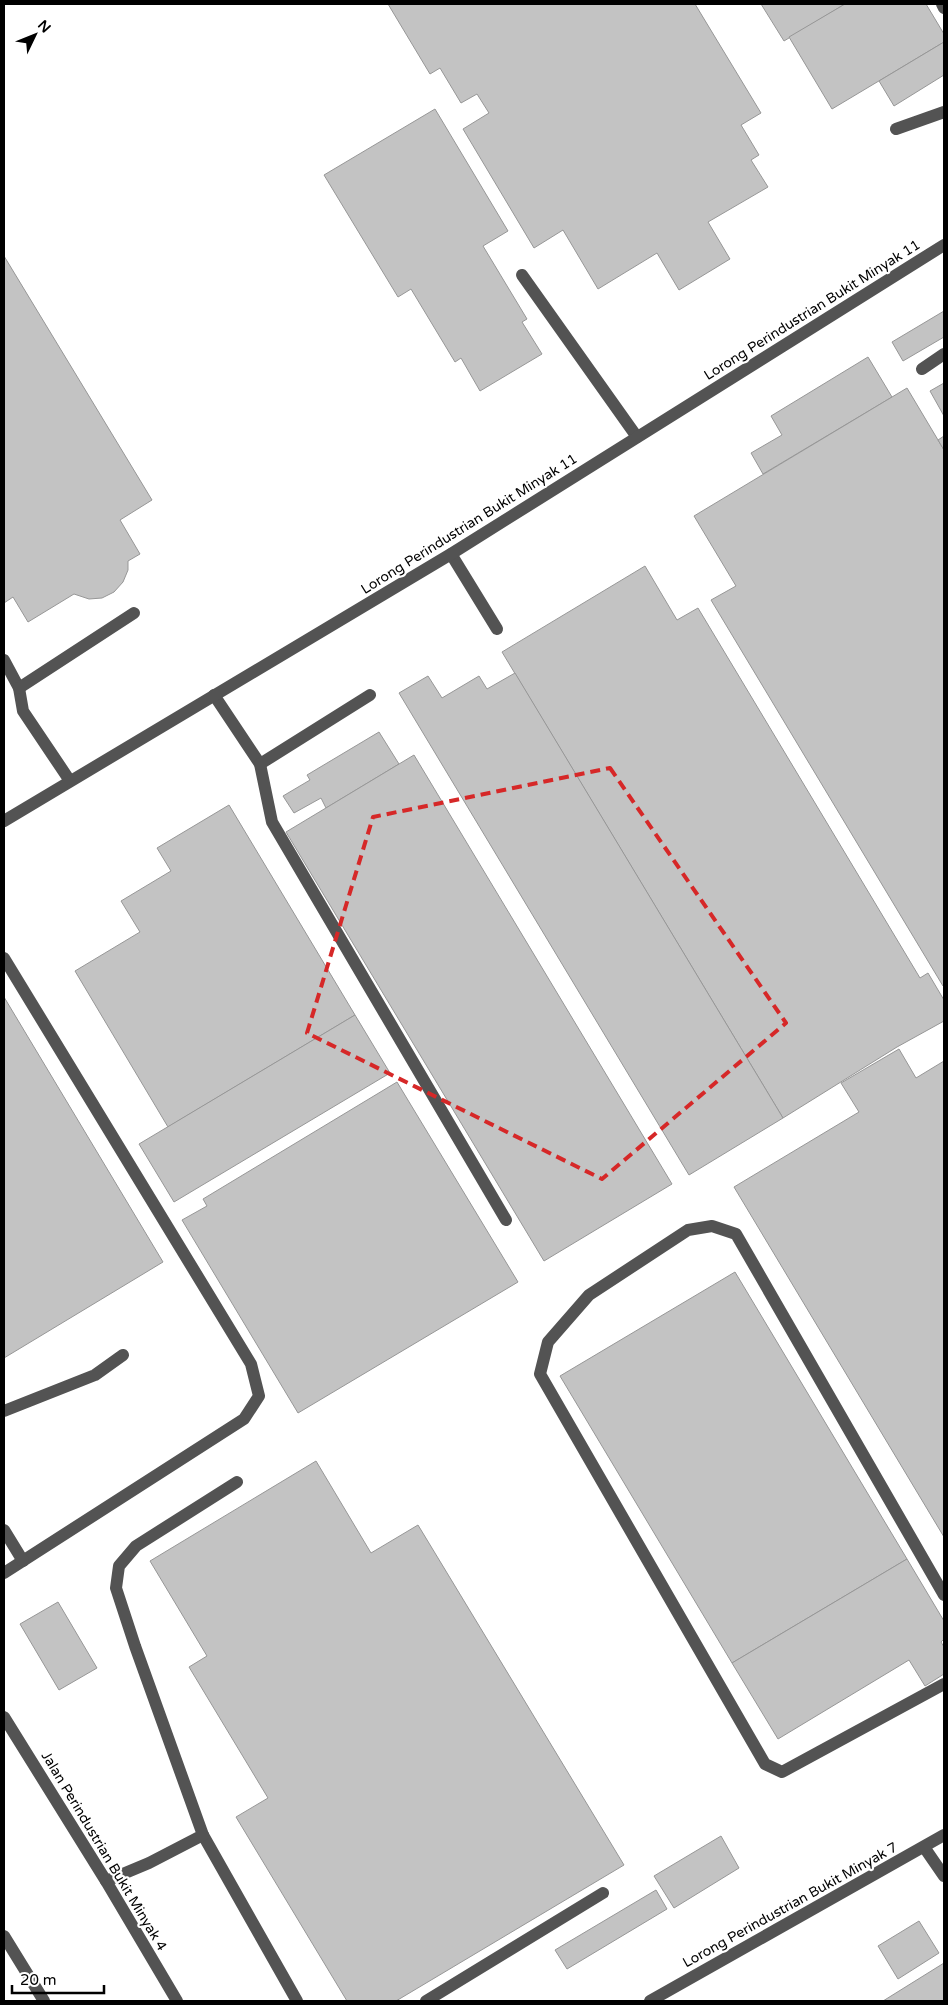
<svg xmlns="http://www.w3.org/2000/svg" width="948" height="2005" viewBox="0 0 948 2005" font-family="'Varela Round',sans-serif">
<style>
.building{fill:#c3c3c3;stroke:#979797}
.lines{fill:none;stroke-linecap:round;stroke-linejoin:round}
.minor{stroke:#535353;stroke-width:12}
.marked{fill:none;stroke:#d62828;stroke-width:4;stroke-dasharray:10 6;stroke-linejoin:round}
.labels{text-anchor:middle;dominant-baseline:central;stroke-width:4.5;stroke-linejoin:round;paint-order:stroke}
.street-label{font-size:14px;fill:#000;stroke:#fff}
</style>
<rect width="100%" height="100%" fill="#fff"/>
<g class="building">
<polygon points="388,4 695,4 761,113 741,125 759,155 751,160 768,187 708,222 730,259 679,290 657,253 598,289 563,230 534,248 463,129 489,113 477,94 461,103 440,68 430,74"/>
<polygon points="761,4 845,4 784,41"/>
<polygon points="845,4 926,4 944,34 944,42 832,109 789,37"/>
<polygon points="944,42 944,75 894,106 879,81"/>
<polygon points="435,109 508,231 483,246 527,319 522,322 542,354 480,391 461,358 455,362 411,289 398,297 324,175"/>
<polygon points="4,256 152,500 120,520 140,554 128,561 128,570 123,582 114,592 102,598 89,599 74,594 28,622 13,597 4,603"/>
<polygon points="944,311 944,337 903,361 892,342"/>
<polygon points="868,357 892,397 763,474 751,453 782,435 771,416"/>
<polygon points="944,383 944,416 930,391"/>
<polygon points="907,388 944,450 944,985 943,986 711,600 736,586 694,516"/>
<polygon points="944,436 944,450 938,440"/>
<polygon points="645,566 677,620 698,608 920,978 928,973 944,1000 944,1021 897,1047 783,1118 502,652"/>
<polygon points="515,673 783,1118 689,1175 399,693 428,676 442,698 479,676 487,689"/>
<polygon points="379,732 399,764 326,808 321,798 294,813 283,796 310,780 307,775"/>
<polygon points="414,755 672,1184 544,1261 286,832"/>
<polygon points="229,805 355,1015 168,1127 75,971 140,932 121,901 171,871 157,848"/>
<polygon points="4,997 163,1262 4,1358"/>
<polygon points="355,1015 390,1073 174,1202 139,1144"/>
<polygon points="899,1049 916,1078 944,1061 944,1537 734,1187 859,1112 841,1083"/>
<polygon points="397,1082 518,1282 298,1413 182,1220 207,1206 203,1199"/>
<polygon points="735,1272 907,1559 732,1663 560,1376"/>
<polygon points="316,1461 371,1553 418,1525 624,1865 396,2001 347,2001 236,1817 268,1798 189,1667 207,1656 150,1561"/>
<polygon points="907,1559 944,1621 944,1639 941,1642 944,1647 944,1674 925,1686 909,1660 778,1739 732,1663"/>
<polygon points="58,1602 97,1668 59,1690 20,1624"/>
<polygon points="721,1836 739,1868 674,1908 654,1876"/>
<polygon points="656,1890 667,1909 567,1969 555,1950"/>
<polygon points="919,1921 939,1953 898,1979 878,1946"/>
<polygon points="944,1963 944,2001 883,2001"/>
</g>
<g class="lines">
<g class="minor">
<polyline points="942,4 944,8"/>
<polyline points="896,129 944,112"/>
<polyline points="522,275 637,437"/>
<polyline points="922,369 944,354"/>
<polyline points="451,554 497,629"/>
<polyline points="4,660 19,688 23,711 70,781"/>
<polyline points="19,688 134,613"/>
<polyline points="214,695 260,764 272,822 506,1220"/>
<polyline points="260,764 370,695"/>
<polyline points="4,821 451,554 944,245"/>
<polyline points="4,958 251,1364 259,1396 244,1419 4,1573"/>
<polyline points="4,1411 95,1375 123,1355"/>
<polyline points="4,1530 23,1561"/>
<polyline points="944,1595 736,1234 712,1226 688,1230 589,1295 548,1342 540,1374 765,1764 782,1772 944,1684"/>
<polyline points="4,1717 106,1881 177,2001"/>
<polyline points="203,1835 297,2001"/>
<polyline points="924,1847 944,1876"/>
<polyline points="106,1881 149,1863 203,1835 135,1646 116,1588 119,1566 136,1546 237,1482"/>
<polyline points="4,1936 44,2001"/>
<polyline points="426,2001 603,1893"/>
<polyline points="650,2001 944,1835"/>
</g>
</g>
<path class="marked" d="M610,768L786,1023L602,1179L307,1033L373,817Z"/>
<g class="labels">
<g class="street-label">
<text transform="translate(812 310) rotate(-32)">Lorong Perindustrian Bukit Minyak 11</text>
<text transform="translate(469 524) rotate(-32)">Lorong Perindustrian Bukit Minyak 11</text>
<text transform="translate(104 1851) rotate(59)">Jalan Perindustrian Bukit Minyak 4</text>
<text transform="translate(790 1905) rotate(-29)">Lorong Perindustrian Bukit Minyak 7</text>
</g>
</g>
<rect width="948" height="2005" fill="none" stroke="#000000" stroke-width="10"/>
<g transform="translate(35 35) rotate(47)" stroke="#ffffff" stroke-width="4" paint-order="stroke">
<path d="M0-4L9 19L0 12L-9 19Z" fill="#000000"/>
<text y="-8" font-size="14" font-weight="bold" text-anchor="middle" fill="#000000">N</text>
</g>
<path d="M12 1985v8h92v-8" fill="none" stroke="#000000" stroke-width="2.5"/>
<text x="20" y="1985" font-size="15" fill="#000000" stroke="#ffffff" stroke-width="4" paint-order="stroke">20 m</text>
</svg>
